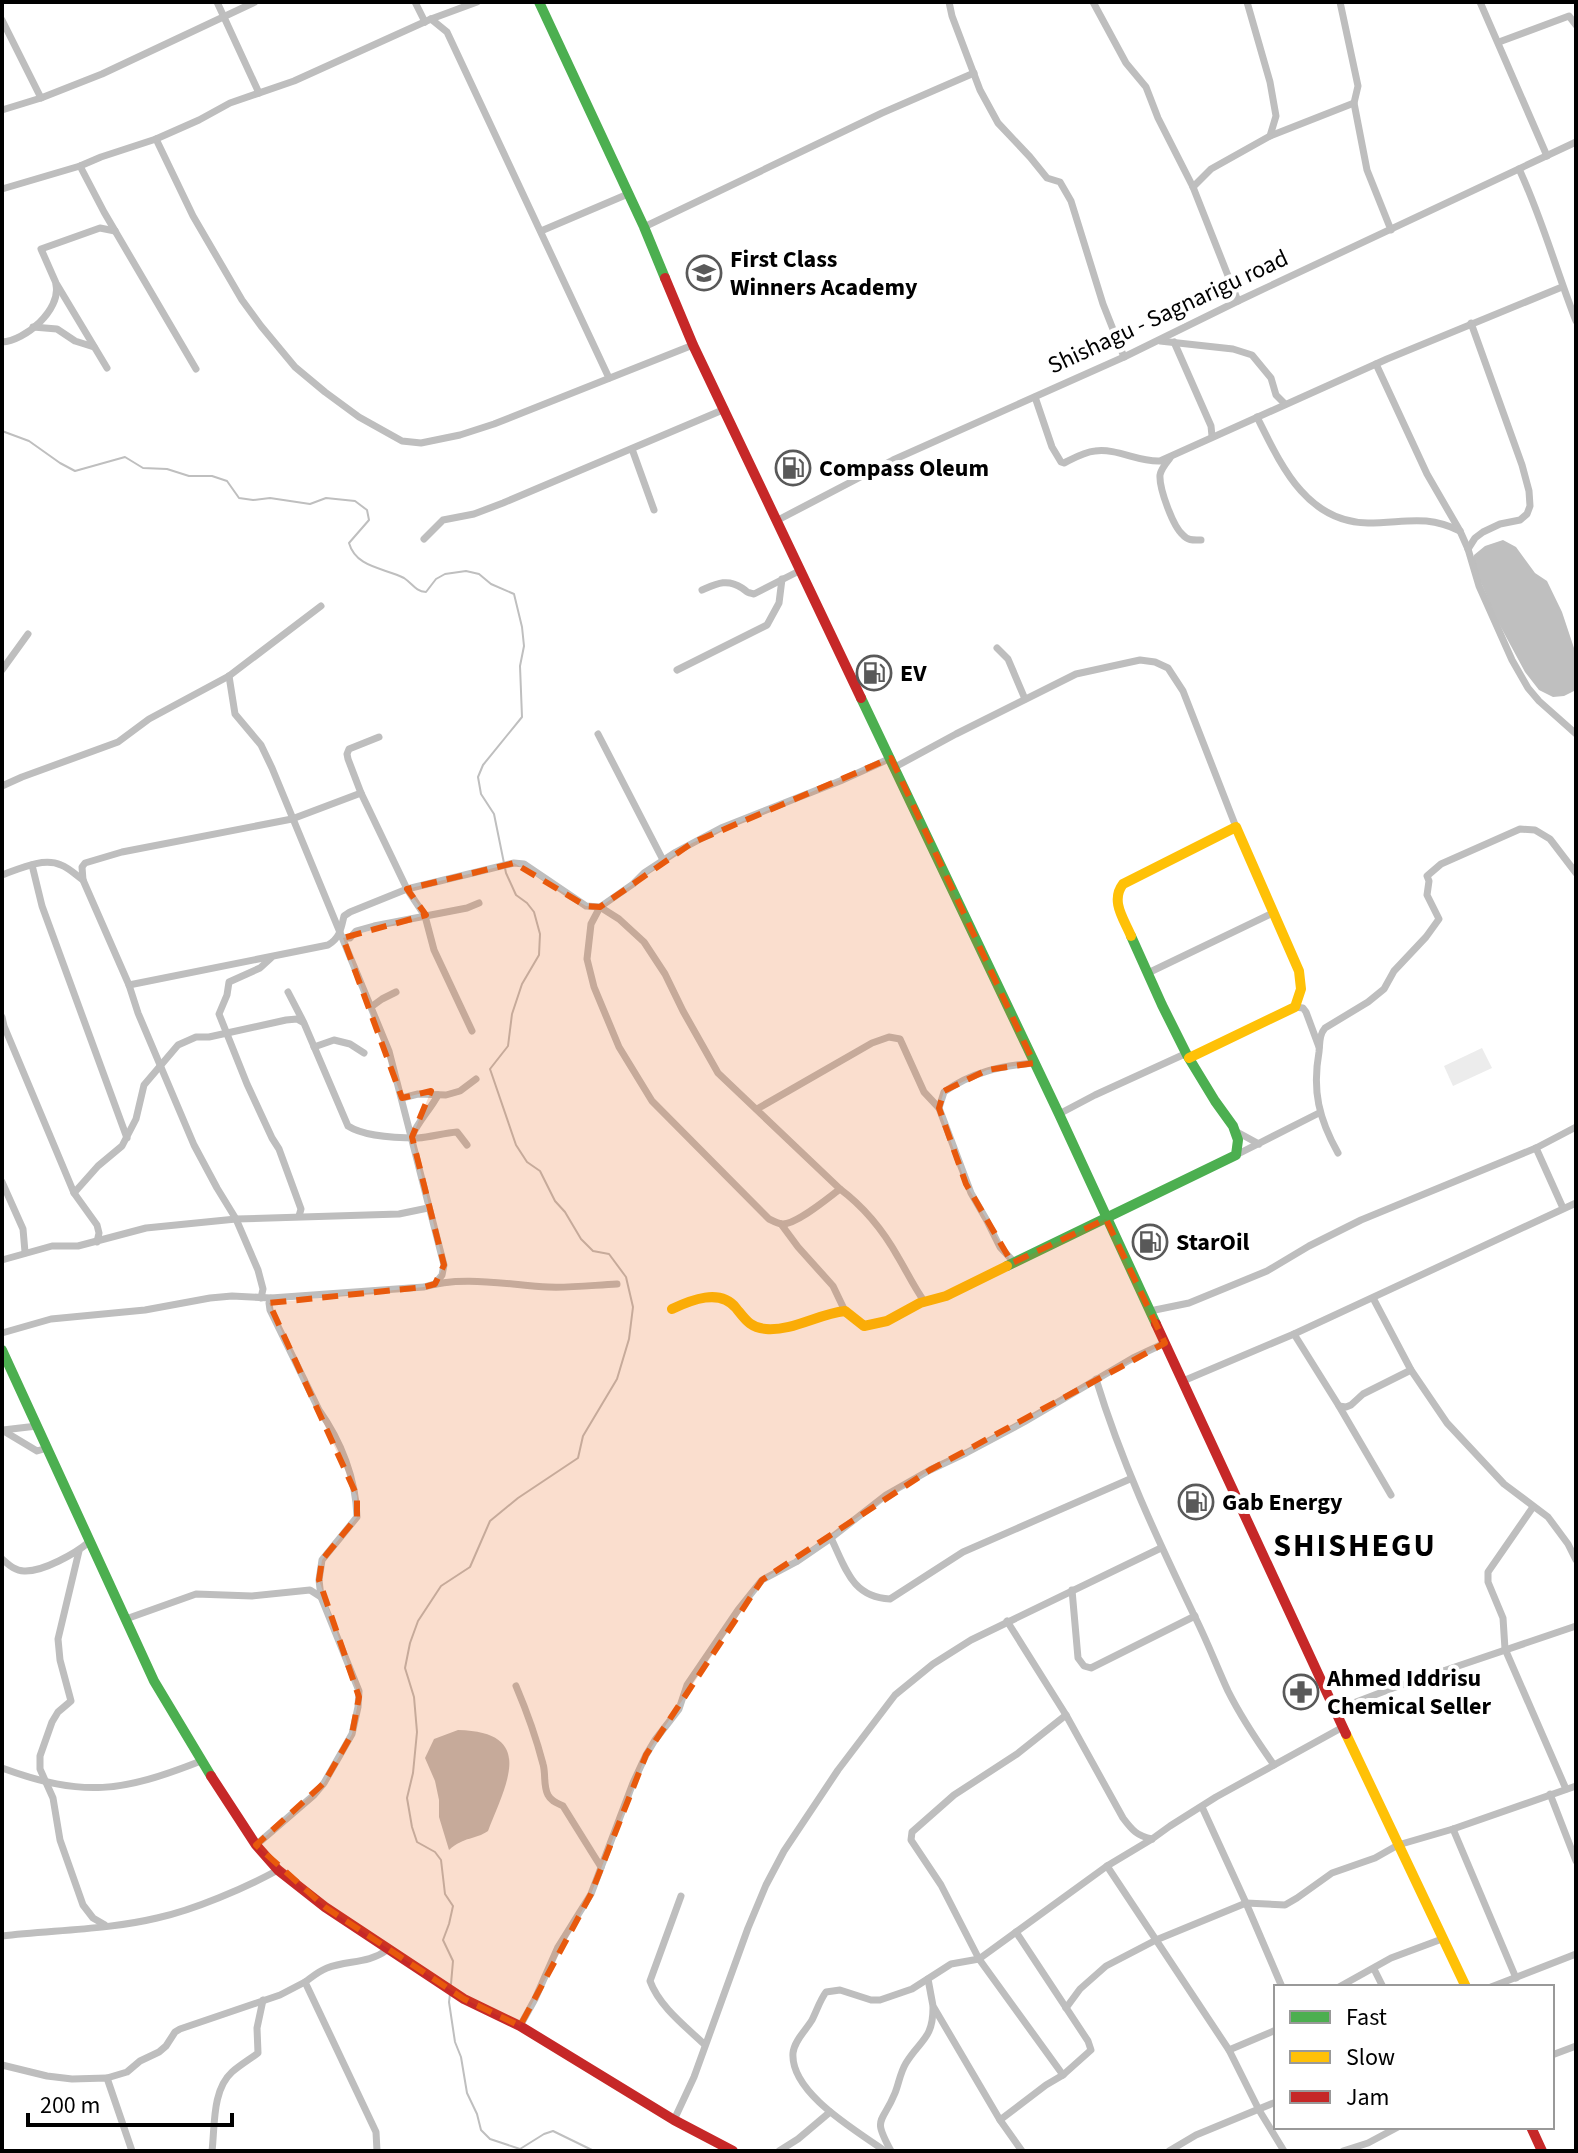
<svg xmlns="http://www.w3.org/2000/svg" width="1578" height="2153" viewBox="0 0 1578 2153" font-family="'Source Sans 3',sans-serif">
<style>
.green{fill:#ececec}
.water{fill:#bfbfbf}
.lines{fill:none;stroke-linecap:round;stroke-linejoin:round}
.stream{stroke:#bfbfbf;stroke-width:2}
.street{stroke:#bebebe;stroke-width:7}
.fast{stroke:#4caf50;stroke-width:10}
.slow{stroke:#ffc107;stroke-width:10}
.jam{stroke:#c62828;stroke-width:10}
.marked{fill:#e8590c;fill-opacity:0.2;stroke:#e8590c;stroke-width:6;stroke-dasharray:16 10;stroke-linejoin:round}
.labels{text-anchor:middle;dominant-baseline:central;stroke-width:8;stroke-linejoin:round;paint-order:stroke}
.poi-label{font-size:24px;font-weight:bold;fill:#000;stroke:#fff;text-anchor:start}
.street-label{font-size:24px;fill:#000;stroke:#fff}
.district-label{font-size:32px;font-weight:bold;letter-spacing:2px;fill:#000;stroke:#fff}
</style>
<rect width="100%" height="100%" fill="#fff"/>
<polygon class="green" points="1482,1048 1492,1068 1453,1086 1444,1066"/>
<g class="water">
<polygon points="1503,540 1516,547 1535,573 1547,581 1562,612 1576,654 1576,690 1564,696 1553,697 1539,690 1525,672 1497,620 1474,566 1474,555 1485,546"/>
<path d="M458,1730C537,1732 506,1784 488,1831C475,1840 465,1836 449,1850L439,1817V1800L435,1781L425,1758L434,1739Z"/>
</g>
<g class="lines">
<g class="stream">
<path d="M2,431L29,441L60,463L75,471L125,457L143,468L167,469L189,476H212L227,481L239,498L253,500L270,498L310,504L326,498L355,501L367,510L369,520L349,543C356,568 385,568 404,578C413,584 415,591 426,592L436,579L445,574L466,571L479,574L491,584L514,594L522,627L524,646L520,666L522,717L483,765L478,777L481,794L494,814L506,873L516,895L527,903L534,912L540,934L539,955L522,984L512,1014L508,1046L490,1069L516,1145L527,1162L540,1171L555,1201L565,1212L581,1239L593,1251L609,1254L626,1277L633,1307L629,1339L617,1379L583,1436L578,1458L518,1498L490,1521L470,1567L441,1586L418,1621L410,1643L405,1668L414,1697L417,1732L413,1773L407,1798L412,1827L417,1842L435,1852L441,1860L445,1894L453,1906L449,1924L443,1940L453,1961L451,1984"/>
<polyline points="450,1994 449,2002 455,2042 461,2057 467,2093 477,2114 481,2130 490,2139 520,2149 544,2134 553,2131 594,2151"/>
</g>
<g class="street">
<polyline points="217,2 259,93"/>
<polyline points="415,2 425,22"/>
<polyline points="949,2 952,16 980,90 998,123 1030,157 1047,178 1060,182 1071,201 1103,304 1124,357"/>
<polyline points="1093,2 1126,63 1146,87 1158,118 1193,187 1238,301"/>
<polyline points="1480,2 1547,156"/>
<polyline points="431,19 447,32 609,378"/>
<polyline points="2,20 41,98 102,74 255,2"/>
<polyline points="1499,42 1569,16 1576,25"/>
<polyline points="1354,103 1367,170 1391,230"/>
<polyline points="2,110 41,98"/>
<polyline points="1270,136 1354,103 1358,86 1340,2"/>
<polyline points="156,139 193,216 242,300 261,326 295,367 325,392 359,417 402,441 421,443 460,435 494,424 693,345"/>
<polyline points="80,166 104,212 196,369"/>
<path d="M1519,169C1542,218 1556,270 1576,321"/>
<polyline points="1193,187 1211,169 1270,136 1276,116 1270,82 1247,2"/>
<polyline points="2,189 80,166 101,157 156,139 199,120 230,103 294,81 431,19 477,2"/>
<polyline points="644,227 882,113 974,73"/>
<polyline points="541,231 628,194"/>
<polyline points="33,327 57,329 75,341 94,347"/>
<polyline points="1160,341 1233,349 1252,355 1271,378 1276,395 1285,404"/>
<path d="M2,342C25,341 61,310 56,285"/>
<polyline points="1174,342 1211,426 1212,436"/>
<polyline points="1376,364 1427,474 1460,531 1468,549 1479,586 1512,660 1528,688 1539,701 1576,734"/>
<polyline points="107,368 56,283 41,249 100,228 115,231"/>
<path d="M1035,397L1052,447L1061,462L1064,463C1074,458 1084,452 1095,451C1117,448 1138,462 1160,461L1387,359L1562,287"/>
<path d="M1257,417C1281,465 1306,522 1368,523C1405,523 1425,514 1460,531"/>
<polyline points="632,449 654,510"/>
<path d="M1170,458C1166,463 1161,469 1160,475C1159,488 1173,527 1183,535C1188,541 1194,540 1201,540"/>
<polyline points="778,520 893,460 1124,357 1238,301 1576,142"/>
<polyline points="424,539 443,520 474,514 503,503 725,409"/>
<polyline points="1468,549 1475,538 1483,532 1500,524 1520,520 1527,514 1530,506 1529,491 1522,465 1471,323"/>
<path d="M702,590C716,584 727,578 742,588C751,594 743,591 754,594L801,570"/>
<polyline points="997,648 1008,659 1025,699"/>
<polyline points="2,670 28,634"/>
<polyline points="677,670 767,625 779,603 782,579"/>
<polyline points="229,676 235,714 261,745 272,768 389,1051 444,1265 442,1275 435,1284"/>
<polyline points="598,734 663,860"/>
<polyline points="379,737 349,749 347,754 348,759 361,793 407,889 425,916 434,950 472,1031"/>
<path d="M891,758L840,781L721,828L676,852L644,873L633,884L600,907L591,924L587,959L594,987L619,1047L652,1101L769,1219C771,1220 779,1224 782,1224C796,1225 828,1198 840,1189C864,1207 884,1232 898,1257C907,1272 914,1287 924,1301"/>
<polyline points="895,767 956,734 1076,674 1140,660 1155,662 1168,668 1183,691 1236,827"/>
<polyline points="2,786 22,777 118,742 149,719 229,676 321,606"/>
<polyline points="32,865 42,906 127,1138"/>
<path d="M2,875C19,869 43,857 61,865C69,868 76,875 83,880"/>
<polyline points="343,938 350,938 356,931 374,926 467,908 479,903"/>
<polyline points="271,958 260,968 229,982 227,995 219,1014 247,1084 272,1138 279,1149 301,1209 299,1216"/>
<polyline points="1148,973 1273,913"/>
<path d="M129,985L328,945C340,938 341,929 344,916L350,912L407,889L514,863L524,864L586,906L600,907L619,919L644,942L665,974L683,1011L718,1073L840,1189"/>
<polyline points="288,992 303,1021"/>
<polyline points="371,1007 382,999 396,992"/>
<polyline points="1295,1007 1303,1008 1306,1012 1319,1047"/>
<polyline points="2,1017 4,1026 74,1193 97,1225 99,1233 97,1242"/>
<polyline points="314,1047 334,1040 350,1044 364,1053"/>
<polyline points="402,1098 418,1094 446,1095 460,1091 476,1079"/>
<path d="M939,1108L944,1092C972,1072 1001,1066 1034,1063"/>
<polyline points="757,1109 872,1043 889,1037 900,1039 924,1092 939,1108 971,1193 986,1219 1000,1247 1014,1262"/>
<polyline points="1059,1114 1095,1095 1187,1053"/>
<polyline points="1237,1132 1259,1144"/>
<path d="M412,1136C419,1120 430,1110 438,1095"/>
<polyline points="1536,1148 1563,1208"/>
<path d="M1338,1153C1319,1119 1312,1091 1319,1052C1320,1043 1319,1035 1325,1028L1368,1002L1384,989L1394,971L1426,937L1439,919L1427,895L1429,881L1427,876L1441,864L1520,829L1535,830L1550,839L1576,873"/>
<polyline points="1236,1155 1319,1113"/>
<polyline points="2,1182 23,1229 25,1252"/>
<path d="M74,1193L98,1166L122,1146L136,1119L144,1085L178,1045L196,1037H209L286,1020L297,1019L304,1023L348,1126C365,1137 398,1138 418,1138C431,1137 444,1133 457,1132L467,1145"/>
<polyline points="781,1224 798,1247 833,1286 845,1311"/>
<polyline points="2,1260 52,1246 78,1246 146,1228 236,1219 399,1214 428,1208"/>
<polyline points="261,1298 263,1289 258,1270 236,1219 217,1188 194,1145 138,1013 129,985 83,880 82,867 85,863 122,852 292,819 361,793"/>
<polyline points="1373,1298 1411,1370 1447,1423 1504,1484 1548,1517 1568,1544 1576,1560"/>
<polyline points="1150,1311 1189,1303 1267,1271 1309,1246 1361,1220 1536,1148 1576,1127"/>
<path d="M2,1333L51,1319L145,1310L210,1298L232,1296L271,1298L424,1287C461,1275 510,1285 548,1287C571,1288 595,1285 617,1284"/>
<polyline points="1294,1334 1339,1406 1346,1407 1351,1405 1363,1394 1411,1370"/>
<path d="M1096,1379C1121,1461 1156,1536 1193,1613C1206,1638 1216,1665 1228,1691C1241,1717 1257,1741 1274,1765"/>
<polyline points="1183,1381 1294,1334 1576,1203"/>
<polyline points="1339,1406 1391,1495"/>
<polyline points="2,1430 37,1451 47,1448"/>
<polyline points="3,1430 37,1426"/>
<polyline points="1533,1507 1488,1572 1488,1582 1503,1618 1505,1649 1566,1789"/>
<path d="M831,1538C846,1569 852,1597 890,1599L963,1552L1130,1479"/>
<polyline points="79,1551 58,1639 60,1660 71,1701 58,1712 52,1722 40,1756 40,1769 53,1798 60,1840 83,1905 93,1918 105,1925"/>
<path d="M2,1559C9,1565 15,1571 24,1571C43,1572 76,1553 89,1542"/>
<polyline points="1072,1590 1078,1658 1084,1666 1091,1668 1195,1616"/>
<polyline points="126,1619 196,1594 252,1596 310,1590 321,1597"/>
<path d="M1007,1621L1066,1715L1123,1818C1132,1830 1137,1836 1152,1839"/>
<path d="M516,1686C527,1712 536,1737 543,1764C546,1774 543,1786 548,1795C551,1801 557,1803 563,1806L601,1867"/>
<polyline points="1335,1710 1393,1688 1576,1626"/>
<path d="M2,1768C84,1798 122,1792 201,1761"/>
<polyline points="1550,1794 1576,1861"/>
<polyline points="1202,1807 1246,1903 1282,1987"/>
<polyline points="1453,1829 1516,1978"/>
<path d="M256,1845L314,1795L324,1783L352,1734L358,1707L359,1691L321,1597L319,1580L322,1560L357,1517C356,1479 341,1441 319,1410L270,1310L269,1303L271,1298"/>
<polyline points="1107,1866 1229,2050 1259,2110 1284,2151"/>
<path d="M681,1896L650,1981C659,2006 685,2026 704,2044"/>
<path d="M2,1936C53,1930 107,1930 157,1918C194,1910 245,1888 278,1870"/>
<polyline points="1374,1969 1383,1987"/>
<polyline points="928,1979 933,2006 1000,2120 1022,2151"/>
<polyline points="1339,1987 1391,1958 1442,1939"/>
<polyline points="1491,1987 1576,1954"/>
<polyline points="1066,2008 1080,1989 1106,1966 1156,1940 1246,1903 1285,1905 1297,1898 1332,1873 1375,1858 1398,1845 1453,1829 1576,1786"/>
<polyline points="520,2026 535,1999 558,1947 591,1894 633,1783 646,1755 655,1740 679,1709 687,1685 738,1610 762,1580 796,1562 831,1538 886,1495 930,1470 966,1453 1024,1422 1133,1358 1165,1343"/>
<polyline points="1229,2050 1276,2030"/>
<polyline points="1552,2055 1576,2046"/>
<polyline points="2,2065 47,2076 72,2079 107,2078 132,2151"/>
<polyline points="1063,2075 979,1959 941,1885 911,1840 912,1832 954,1795 1017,1754 1066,1715"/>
<polyline points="107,2078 127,2072 140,2061 159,2052 166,2046 175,2032 180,2029 280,1995 305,1982"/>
<polyline points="674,2120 694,2077 748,1928 766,1885 784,1851 838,1770 895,1695 933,1664 971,1640 1161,1548"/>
<polyline points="1000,2120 1046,2085 1063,2075 1091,2050 1088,2041 1016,1932"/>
<path d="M212,2151C215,2126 212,2090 232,2072C240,2065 250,2059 258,2053L257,2028L263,2000"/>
<path d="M377,2151L376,2132L305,1982C312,1977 319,1971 327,1968C348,1960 368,1964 387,1950"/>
<polyline points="779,2151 798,2139 830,2112"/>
<path d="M885,2151C857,2131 790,2093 793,2053C794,2041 806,2030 812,2020C817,2010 820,2000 826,1992L840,1990L871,2000H880L912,1989L951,1964L979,1959L1107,1866L1152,1839L1170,1826L1216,1797L1343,1727"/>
<path d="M891,2151C872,2116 882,2125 895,2093C899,2083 900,2073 906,2063C920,2040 933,2039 933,2008"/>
<polyline points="1169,2151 1196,2135 1276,2102"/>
<polyline points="1343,2151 1368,2143 1398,2127"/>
</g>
<g class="fast">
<polyline points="539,2 644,227 665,278"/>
<polyline points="861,698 1059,1114 1156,1324"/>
<polyline points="1007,1266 1236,1155 1238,1140 1233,1126 1215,1101 1187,1055 1162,1005 1131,936"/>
<polyline points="2,1350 154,1681 211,1776"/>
</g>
<g class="slow">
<path d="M1131,936C1124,919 1110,901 1123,884L1236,827L1299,971L1301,989L1295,1007L1189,1058"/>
<path d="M672,1309C691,1300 720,1288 736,1308C745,1319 750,1328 766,1329C793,1331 818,1314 845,1311L864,1326L887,1321L920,1303L946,1296L1007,1266"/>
<polyline points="1346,1734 1466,1987"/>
</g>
<g class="jam">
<polyline points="665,278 693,345 861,698"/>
<polyline points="1156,1324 1346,1734"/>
<polyline points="211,1776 256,1845 278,1870 325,1907 464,1999 520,2026 674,2120 733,2151"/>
<polyline points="1531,2127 1542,2151"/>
</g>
</g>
<path class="marked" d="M891,758L1034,1063L987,1070L944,1091L939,1108L966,1184L1012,1263L1106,1219L1165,1343L930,1470L762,1580L646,1755L591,1894L520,2026L464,1999L325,1907L256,1845L324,1783L352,1734L359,1697L319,1580L322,1560L357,1517V1496L269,1303L424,1287L435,1284L444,1265L412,1137L431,1091L402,1098L343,938L426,915L407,889L514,863L586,906L600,907L692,843Z"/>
<defs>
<g id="school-ring" transform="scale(1.8)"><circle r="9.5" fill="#fff" stroke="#595959" stroke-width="1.5"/><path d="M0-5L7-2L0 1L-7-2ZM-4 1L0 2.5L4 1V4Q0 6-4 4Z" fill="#595959"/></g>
<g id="fuel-ring" transform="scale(1.8)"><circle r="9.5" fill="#fff" stroke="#595959" stroke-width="1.5"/><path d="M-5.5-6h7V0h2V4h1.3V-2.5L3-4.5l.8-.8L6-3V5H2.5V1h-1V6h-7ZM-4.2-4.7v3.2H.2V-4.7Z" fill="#595959"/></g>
<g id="pharmacy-ring" transform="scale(1.8)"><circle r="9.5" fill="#fff" stroke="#595959" stroke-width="1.5"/><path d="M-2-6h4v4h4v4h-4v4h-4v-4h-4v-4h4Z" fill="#595959"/></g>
</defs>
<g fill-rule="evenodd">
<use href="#school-ring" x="704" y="273"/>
<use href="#fuel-ring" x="793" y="468"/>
<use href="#fuel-ring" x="874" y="673"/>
<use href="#fuel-ring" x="1150" y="1242"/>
<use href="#fuel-ring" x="1196" y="1502"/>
<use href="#pharmacy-ring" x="1301" y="1692"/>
</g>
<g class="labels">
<g class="poi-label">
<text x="730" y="259">First Class<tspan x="730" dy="28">Winners Academy</tspan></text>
<text x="819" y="468">Compass Oleum</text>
<text x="900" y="673">EV</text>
<text x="1176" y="1242">StarOil</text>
<text x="1222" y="1502">Gab Energy</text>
<text x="1327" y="1678">Ahmed Iddrisu<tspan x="1327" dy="28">Chemical Seller</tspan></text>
</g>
<g class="street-label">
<text transform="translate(1168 312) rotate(-25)">Shishagu - Sagnarigu road</text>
</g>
<g class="district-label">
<text x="1355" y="1546">SHISHEGU</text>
</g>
</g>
<rect width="1578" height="2153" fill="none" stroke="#000000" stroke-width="8"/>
<rect x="1274" y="1985" width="280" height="144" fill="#ffffff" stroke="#999999" stroke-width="2"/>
<rect x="1290" y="2011" width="40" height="12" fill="#4caf50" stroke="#999999" stroke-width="2"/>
<text x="1346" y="2025" font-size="24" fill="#000000">Fast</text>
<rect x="1290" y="2051" width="40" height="12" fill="#ffc107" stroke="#999999" stroke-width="2"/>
<text x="1346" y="2065" font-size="24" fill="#000000">Slow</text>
<rect x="1290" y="2091" width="40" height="12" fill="#c62828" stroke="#999999" stroke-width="2"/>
<text x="1346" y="2105" font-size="24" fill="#000000">Jam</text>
<path d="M28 2113v12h204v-12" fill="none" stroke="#000000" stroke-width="4"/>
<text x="40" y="2113" font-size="24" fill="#000000" stroke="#ffffff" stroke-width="6" paint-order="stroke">200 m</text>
</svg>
